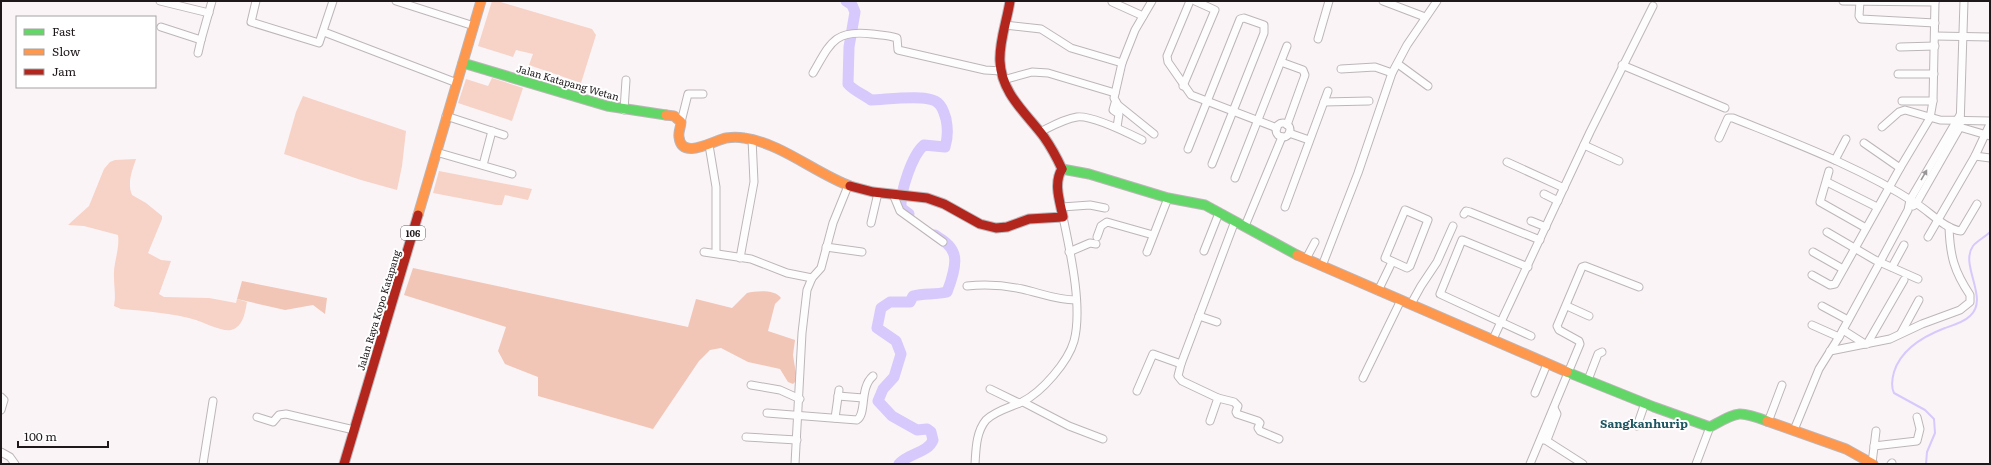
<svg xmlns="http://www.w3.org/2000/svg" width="1991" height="465" viewBox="0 0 1991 465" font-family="Literata,serif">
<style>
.green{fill:#f7d2c6}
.forest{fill:#f1c6b6}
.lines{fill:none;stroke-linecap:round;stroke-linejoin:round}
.stream{stroke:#d7c9fb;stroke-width:2}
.river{stroke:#d7c9fb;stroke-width:11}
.street-casing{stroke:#bcb6b9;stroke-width:9}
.fast-casing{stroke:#bcb6b9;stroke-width:11}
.slow-casing{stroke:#bcb6b9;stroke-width:11}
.jam-casing{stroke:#bcb6b9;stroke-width:11}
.street{stroke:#fefdfe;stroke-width:7}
.fast{stroke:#63d668;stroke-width:9}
.slow{stroke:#ff974d;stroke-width:9}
.jam{stroke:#b3261e;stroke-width:9}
.oneway{fill:#999697}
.labels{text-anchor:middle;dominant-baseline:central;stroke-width:4;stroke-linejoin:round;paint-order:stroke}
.shield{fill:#fff;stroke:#625d5f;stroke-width:1}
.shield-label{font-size:9px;font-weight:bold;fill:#1e181a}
.street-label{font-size:10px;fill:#1e181a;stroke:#fff}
.quarter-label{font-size:12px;font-weight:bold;fill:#1d5560;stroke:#fff}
</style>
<rect width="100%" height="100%" fill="#faf4f7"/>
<g class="green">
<polygon points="492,1 497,1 592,29 596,35 581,83 529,65 533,54 516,50 513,57 478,46"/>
<polygon points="492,78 523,88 512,121 458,103 466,79 488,86"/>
<polygon points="303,96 406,131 402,166 397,190 361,180 284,154 296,112"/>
<path d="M136,159C132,171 127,183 132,195L146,203L162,216V219L148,253L161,260L171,261L159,294L164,297L209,298L236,303L237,299L247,302C245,313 243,327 231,330C223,332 205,323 196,320C172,313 145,311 121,309L114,306C116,295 114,287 114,277C113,263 120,250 118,235L84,226L68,225L89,206L104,169L110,162L115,160Z"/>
<polygon points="439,171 532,189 528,200 505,195 502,205 496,205 433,193"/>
</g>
<g class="forest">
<path d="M413,268L688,327L696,299L732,308L747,293C756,291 775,289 781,298L775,304L768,331L795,340L793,355L797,380L793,384L788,382L780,369L748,362L721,348L710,350L699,361L653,429L538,396V377L505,364L498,351L506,327L404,295Z"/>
<polygon points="242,281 327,298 325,314 313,305 285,310 237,299"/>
</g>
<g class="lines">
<path class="stream" d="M1926,464L1927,452L1935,433L1934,419L1925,410L1894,393C1891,387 1892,379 1894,372C1901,349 1924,336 1945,328C1954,325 1964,322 1970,316C1990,299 1959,265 1973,246C1977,241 1985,237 1990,232"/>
<g class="river">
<path d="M846,1L852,5L855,12L849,47L848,84C854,91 863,94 871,100C885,100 928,93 938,103C943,107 944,113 946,119C948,129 948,138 945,147L924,145C912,155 900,192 901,208L909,214"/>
<path d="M899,464C908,453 928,453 933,440L931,432L927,429L917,430L892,416L878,401L883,389L894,377L901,354L896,341L877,328L881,308L890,302H910L913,296C924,293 935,295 947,292C951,282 958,261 953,252C950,244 941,239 935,235"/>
</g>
<g class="street-casing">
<g id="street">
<polyline points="160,1 209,13"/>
<polyline points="256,1 251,22 319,43 333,1"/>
<polyline points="396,1 474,26"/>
<polyline points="1152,1 1135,30 1122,63 1114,98 1118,105 1154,134"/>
<polyline points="1190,1 1167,56 1168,62 1191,95 1277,128"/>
<polyline points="1383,1 1425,17"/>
<polyline points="1843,1 1935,2"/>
<polyline points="1860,1 1859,16 1861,19 1935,23"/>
<polyline points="1112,2 1143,16"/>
<polyline points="1005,25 1041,29 1071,48 1122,63"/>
<polyline points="161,27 201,40 212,1"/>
<polyline points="324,32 457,83"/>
<polyline points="1935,36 1990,37"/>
<polyline points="1318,39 1329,1"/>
<polyline points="1900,47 1935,46"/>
<polyline points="198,53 201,40"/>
<polyline points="1281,62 1303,70 1305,75 1287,125"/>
<polyline points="1398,64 1428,86"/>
<polyline points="1622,65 1725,108"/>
<polyline points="1341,69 1375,67 1392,73"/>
<path d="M813,73C830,44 834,29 872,34C880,35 889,35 897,38L898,50L985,70L1001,71"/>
<polyline points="1898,74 1934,74"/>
<polyline points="1003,80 1032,72 1048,73 1115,93"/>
<polyline points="1183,86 1215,10 1195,1"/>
<polyline points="1902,101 1933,101 1935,1"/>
<polyline points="1324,102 1369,101"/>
<polyline points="1115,103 1113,110 1119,114 1117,127"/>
<polyline points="624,110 626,80"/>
<polyline points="446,116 504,135"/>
<polyline points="681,122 688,94 703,94"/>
<circle cx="1283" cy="130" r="7"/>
<polyline points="1956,126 1990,136"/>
<polyline points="1882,127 1899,112 1905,110 1940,120 1990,121"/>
<path d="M1040,132C1052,126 1064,119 1077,117C1092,115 1128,133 1142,140"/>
<polyline points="1289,133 1309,140"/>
<path d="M1719,138L1728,118H1733C1795,143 1860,167 1917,204C1930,212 1945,229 1961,231L1977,204"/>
<polyline points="1864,143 1900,168"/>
<polyline points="709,145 716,187 716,253"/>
<polyline points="1584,145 1619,161"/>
<polyline points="1188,149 1240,19 1244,18 1264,25 1264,33 1212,164"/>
<polyline points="436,152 512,174"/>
<polyline points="1975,156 1990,158"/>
<polyline points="1835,160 1846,139"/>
<polyline points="1507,162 1564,188"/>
<polyline points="483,165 492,131"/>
<polyline points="1829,171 1820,202 1866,228"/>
<polyline points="1235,178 1287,46"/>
<polyline points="1827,182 1877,207"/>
<polyline points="893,194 900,211 943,242"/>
<polyline points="1544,194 1558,201"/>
<polyline points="1913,206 1916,204 1960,127 1964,1"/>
<polyline points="1062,207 1090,205 1105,208"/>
<polyline points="1285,207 1328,91"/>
<polygon points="1405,210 1428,220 1410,266 1407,268 1385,258"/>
<polyline points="1464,214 1466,211 1470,212 1540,240"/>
<polyline points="1531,221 1546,227"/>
<polyline points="871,223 878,193"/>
<polyline points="1245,226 1282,137"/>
<polyline points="1827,232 1875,260 1918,279"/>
<polyline points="1097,237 1101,226 1107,222 1153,235"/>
<polyline points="1928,237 1975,156 1990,124"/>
<polyline points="826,247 862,252"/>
<polyline points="1204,251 1219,213"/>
<polyline points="704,252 751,259 787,273 812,278"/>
<polyline points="1069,252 1090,243 1096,244"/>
<polyline points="1147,252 1168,198"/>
<polyline points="1813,252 1843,269"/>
<polyline points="740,258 754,182 752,139"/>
<polyline points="1306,259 1315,242"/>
<polyline points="1322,266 1358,173 1392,73 1407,45 1437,1"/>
<polyline points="1528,267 1462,240 1440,294 1531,336"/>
<polyline points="1892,267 1904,245"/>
<polyline points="1812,275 1830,285 1835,284 1900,168 1930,118 1933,101"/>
<path d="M967,286C986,284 1003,285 1022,289C1040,293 1056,300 1076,300"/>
<polyline points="1378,291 1392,262"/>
<polyline points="1411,304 1421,286 1437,262 1453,226"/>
<polyline points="1567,306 1589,316"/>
<polyline points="1822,306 1848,320"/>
<polyline points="1199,316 1217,322"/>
<polyline points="1812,325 1839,337"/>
<polyline points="1843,330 1865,344"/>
<polyline points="1901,333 1919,300"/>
<polyline points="1493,339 1590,132 1653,6"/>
<polyline points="1867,344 1904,280"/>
<path d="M1830,351L1890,339L1922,324L1960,310L1970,302V295C1954,271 1950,256 1949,227"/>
<polyline points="1363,378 1401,300"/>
<polyline points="1588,380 1598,354 1602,352"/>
<polyline points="751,385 780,390 800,399"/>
<polyline points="990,389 1019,403"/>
<polyline points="1137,391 1153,354 1181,364"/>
<polyline points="1535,393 1547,364"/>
<polyline points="838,396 863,398"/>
<polyline points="1,397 4,400 1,410"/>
<polyline points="1218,398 1234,402 1238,406 1236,412 1237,414 1258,421 1260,423 1258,428 1260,431 1279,439"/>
<polyline points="1023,402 1069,426 1103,439"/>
<path d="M767,413L857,420C867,414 859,388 873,376"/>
<polyline points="257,417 273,422 279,415 286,414 354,430"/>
<polyline points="835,418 839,390"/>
<polyline points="1210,421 1218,398 1182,381 1178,376 1181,364 1235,221"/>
<polyline points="1768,422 1782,385"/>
<polyline points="1637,426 1645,403"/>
<polyline points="1794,430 1819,369 1839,337 1880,262 1908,210 1910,200 1960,115"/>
<polyline points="746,437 797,440"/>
<polyline points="1543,440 1547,440 1557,414 1554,408"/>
<polyline points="1547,441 1583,464"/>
<polyline points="1874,446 1917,441 1920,429 1917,417"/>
<polyline points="1,452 10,457 15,464"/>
<polyline points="1872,463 1876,431"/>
<polyline points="203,464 213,401"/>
<polyline points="795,464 802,333 807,290 812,278 821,268 833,223 848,186"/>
<path d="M975,464C976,449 976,432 986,420C995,411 1011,407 1022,402C1042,392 1068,362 1074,341C1083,307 1070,251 1063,217"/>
<polyline points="1530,464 1580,344 1579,341 1559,330 1557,326 1582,267 1585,266 1639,287"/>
<polyline points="1696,464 1710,427"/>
<polyline points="1891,464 1892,463"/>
</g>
</g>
<g class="fast-casing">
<g id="fast">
<polyline points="463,63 607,106 666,115"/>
<polyline points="1062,169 1089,174 1168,198 1205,205 1297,255"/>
<path d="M1567,372L1654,407L1710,427C1738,412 1737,410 1767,421"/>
</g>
</g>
<g class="slow-casing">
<g id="slow">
<path d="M666,115L674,116L681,122C681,127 678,132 679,137C682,161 714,140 726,138C732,137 739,137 744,138C781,143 815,173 850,186"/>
<polyline points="418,215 481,1"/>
<polyline points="1297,255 1567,372"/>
<polyline points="1767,421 1846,449 1873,464"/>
</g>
</g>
<g class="jam-casing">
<g id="jam">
<path d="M1010,1C1007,21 999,41 1000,61C1001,93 1026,113 1044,137C1051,147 1057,158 1062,169"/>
<path d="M850,186L873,192L927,198L944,204L980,224L996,228L1007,227L1029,219L1063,217C1060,202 1053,183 1062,169"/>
<polyline points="344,464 418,215"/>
</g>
</g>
<use href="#street" class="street"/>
<use href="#fast" class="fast"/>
<use href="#slow" class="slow"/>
<use href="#jam" class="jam"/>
</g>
<defs><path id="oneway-solid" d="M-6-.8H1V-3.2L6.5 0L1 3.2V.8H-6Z"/></defs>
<use class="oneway" href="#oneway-solid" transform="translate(1924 175) rotate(-60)"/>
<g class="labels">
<rect class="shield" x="401" y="226" width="24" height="14" rx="3"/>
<g class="shield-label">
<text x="413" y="233">106</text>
</g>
<g class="street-label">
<text transform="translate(568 82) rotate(16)">Jalan Katapang Wetan</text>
<text transform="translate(378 310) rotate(-73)">Jalan Raya Kopo Katapang</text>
</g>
<g class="quarter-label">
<text x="1644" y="423">Sangkanhurip</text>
</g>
</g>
<rect width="1991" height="465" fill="none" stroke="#1e181a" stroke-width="4"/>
<rect x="16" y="16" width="140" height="72" fill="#ffffff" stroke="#a5a3a3"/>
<rect x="24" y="29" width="20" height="6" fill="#63d668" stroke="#a5a3a3"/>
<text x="52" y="36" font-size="12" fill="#1e181a">Fast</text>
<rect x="24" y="49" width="20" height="6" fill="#ff974d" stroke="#a5a3a3"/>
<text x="52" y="56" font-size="12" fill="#1e181a">Slow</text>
<rect x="24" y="69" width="20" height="6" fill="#b3261e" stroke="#a5a3a3"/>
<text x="52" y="76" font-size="12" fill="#1e181a">Jam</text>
<path d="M18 441v6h90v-6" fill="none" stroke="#1e181a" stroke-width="2"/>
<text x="24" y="441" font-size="12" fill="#1e181a" stroke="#ffffff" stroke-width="3" paint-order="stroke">100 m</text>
</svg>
